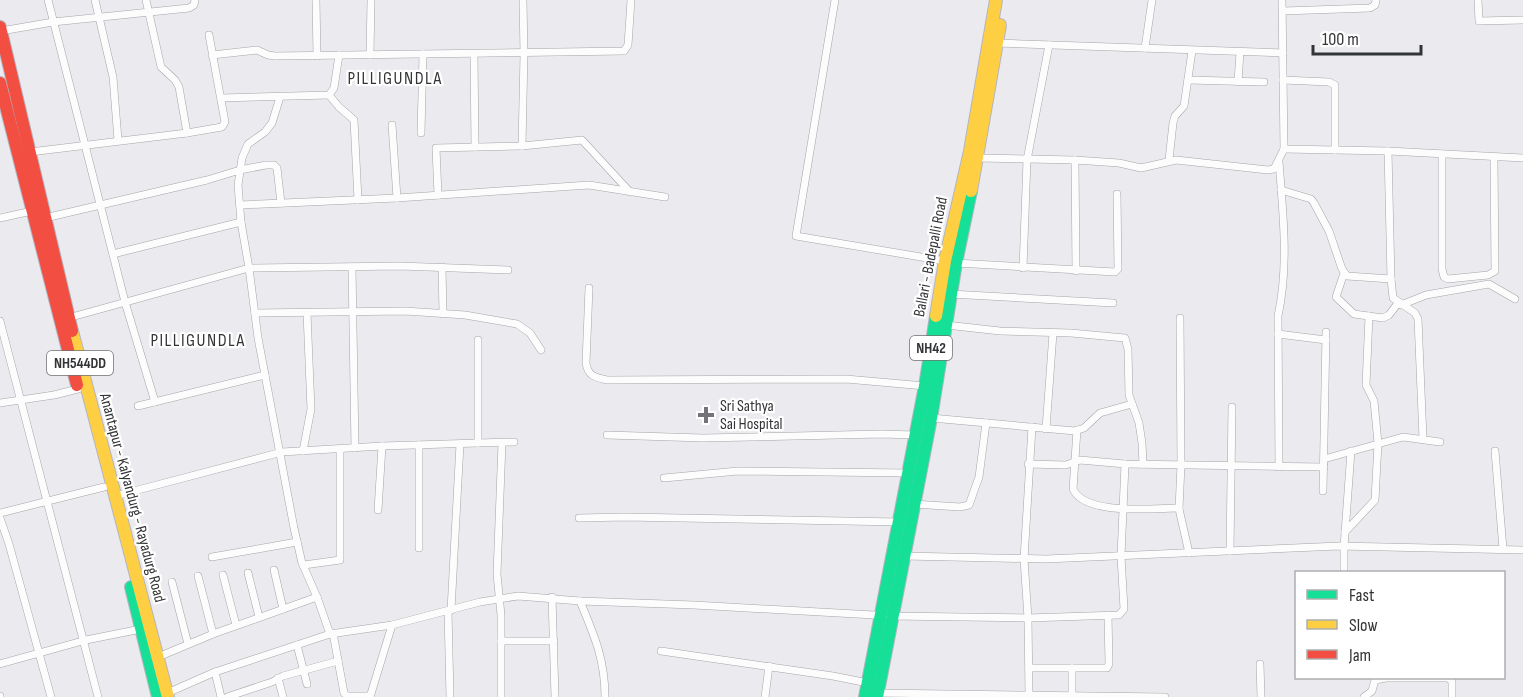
<svg xmlns="http://www.w3.org/2000/svg" width="1523" height="697" viewBox="0 0 1523 697" font-family="'Sofia Sans Condensed',sans-serif">
<style>
.lines{fill:none;stroke-linecap:round;stroke-linejoin:round}
.street-casing{stroke:#a5a5a7;stroke-width:8}
.fast-casing{stroke:#b3b5c1;stroke-width:14}
.slow-casing{stroke:#b3b5c1;stroke-width:14}
.jam-casing{stroke:#b3b5c1;stroke-width:14}
.street{stroke:#fcfcfd;stroke-width:7}
.fast{stroke:#16e098;stroke-width:12}
.slow{stroke:#ffcf43;stroke-width:12}
.jam{stroke:#f24e42;stroke-width:12}
.poi-dot{fill:#737477;stroke:#fff;stroke-width:2}
.labels{text-anchor:middle;dominant-baseline:central;stroke-width:4.5;stroke-linejoin:round;paint-order:stroke}
.shield{fill:#fff;stroke:#707172;stroke-width:1.5}
.shield-label{font-size:15px;font-weight:bold;fill:#333436}
.street-label{font-size:16px;fill:#333436;stroke:#fff}
.poi-label{font-size:16px;fill:#333436;stroke:#fff;text-anchor:start}
.neighbourhood-label{font-size:18px;letter-spacing:1.5px;fill:#333436;stroke:#fff}
</style>
<rect width="100%" height="100%" fill="#ebebef"/>
<g class="lines">
<g class="street-casing">
<g id="street">
<polyline points="48,0 125,302 155,402"/>
<polyline points="95,0 113,77 118,140"/>
<polyline points="146,0 161,67 175,80 179,87 187,133"/>
<polyline points="316,0 317,56"/>
<polyline points="835,0 796,236 945,261"/>
<polyline points="1478,0 1479,21 1523,20"/>
<polyline points="1283,11 1370,8 1375,5 1376,0"/>
<polyline points="1,31 53,22 189,8 194,5 195,0"/>
<polyline points="998,43 1283,53"/>
<polyline points="1145,48 1152,0"/>
<polyline points="474,54 475,147"/>
<polyline points="212,55 257,50 268,55 275,56 624,51 628,45 631,0"/>
<polyline points="370,55 371,0"/>
<polyline points="1188,80 1264,82"/>
<polyline points="1283,80 1329,82 1335,85 1335,150"/>
<polyline points="1238,82 1240,52"/>
<polyline points="329,95 339,107 354,120 358,200"/>
<polyline points="280,97 272,123 265,132 248,144 242,158 238,185 241,222 249,268 258,338 294,528 302,563 317,597"/>
<polyline points="221,98 329,95 334,88 339,55"/>
<polyline points="392,125 397,198"/>
<polyline points="421,133 423,54"/>
<polyline points="522,146 524,54 523,0"/>
<polyline points="1284,149 1388,151 1523,158"/>
<polyline points="1388,151 1391,279 1393,298 1415,313 1418,319 1423,439"/>
<polyline points="30,152 187,133 222,127 225,122 209,35"/>
<polyline points="1442,154 1442,269 1444,277 1448,279 1488,275 1495,271 1494,158"/>
<polyline points="978,158 1075,160 1119,163 1141,168 1176,160 1268,170 1274,169 1284,149 1282,0"/>
<polyline points="1075,160 1076,271"/>
<polyline points="1169,160 1173,123 1175,116 1184,106 1192,51"/>
<path d="M1279,162C1283,213 1289,266 1278,316L1279,467"/>
<polyline points="1281,190 1311,199 1314,203 1329,231 1342,269 1347,276 1391,279"/>
<polyline points="438,195 436,148 522,146 582,140 630,192"/>
<polyline points="240,205 397,198 589,185 665,197"/>
<polyline points="0,218 32,211"/>
<polyline points="45,218 207,180 240,170 266,165 274,165 277,168 281,203"/>
<polyline points="113,254 241,222"/>
<polyline points="956,263 1115,272 1118,269 1117,194"/>
<polyline points="352,267 355,448"/>
<polyline points="442,267 443,314"/>
<polyline points="1023,268 1027,160 1049,45"/>
<polyline points="1344,273 1336,297 1354,314 1383,318 1389,315 1398,303"/>
<path d="M589,288L586,363C588,376 594,377 607,380L846,379L925,386"/>
<polyline points="950,294 1113,303"/>
<polyline points="1401,305 1426,295 1489,284 1515,299"/>
<polyline points="255,313 405,311 465,315 517,324 530,333 541,350"/>
<polyline points="68,318 249,268 400,266 508,270"/>
<polyline points="1180,318 1181,465 1179,509 1189,553"/>
<polyline points="0,321 98,697"/>
<polyline points="946,325 1000,331 1071,333 1125,338 1128,349 1129,395 1139,423 1142,443 1143,464"/>
<polyline points="1278,334 1326,340"/>
<polyline points="478,340 478,443"/>
<polyline points="0,403 54,395 78,389"/>
<polyline points="138,406 265,375"/>
<polyline points="931,418 1075,431 1084,428 1100,413 1132,404"/>
<polyline points="1046,429 1053,333"/>
<path d="M1077,430L1073,489C1085,516 1154,508 1179,508"/>
<polyline points="607,435 703,438 881,434 915,435"/>
<polyline points="502,443 497,574 501,615 501,641 554,641"/>
<polyline points="419,445 419,548"/>
<polyline points="303,451 311,409 307,313"/>
<polyline points="1495,451 1503,549"/>
<polyline points="1324,459 1403,437 1440,442"/>
<polyline points="1028,464 1066,465 1080,460 1125,464 1324,467"/>
<polyline points="664,478 738,471 909,473"/>
<polyline points="1323,491 1326,332"/>
<polyline points="115,496 282,452 382,446 514,442"/>
<polyline points="913,504 960,507 969,505 979,477 986,423"/>
<polyline points="378,510 382,446"/>
<polyline points="0,513 104,487"/>
<polyline points="0,518 9,544 51,697"/>
<polyline points="579,518 625,517 900,522"/>
<polyline points="1345,532 1375,500 1378,443 1374,401 1366,385 1369,316"/>
<polyline points="1230,551 1232,407"/>
<polyline points="904,556 1046,559 1339,546 1523,550"/>
<polyline points="212,557 297,542"/>
<polyline points="304,565 340,560 340,449"/>
<polyline points="274,570 283,609"/>
<polyline points="1344,572 1344,547 1351,451"/>
<polyline points="248,573 259,617"/>
<polyline points="223,575 236,625"/>
<polyline points="198,576 213,634"/>
<polyline points="172,582 188,644"/>
<polyline points="552,597 555,697"/>
<path d="M580,601C594,635 605,659 605,697"/>
<polyline points="451,610 460,444"/>
<polyline points="448,611 450,697"/>
<polyline points="333,633 344,693 347,696 370,696"/>
<polyline points="297,645 307,684"/>
<polyline points="661,651 833,676 868,683"/>
<polyline points="158,657 213,634 317,597 330,634"/>
<polyline points="0,664 86,640 141,629"/>
<polyline points="1260,664 1261,697"/>
<polyline points="1029,668 1107,668 1109,664 1108,615"/>
<polyline points="278,678 283,697"/>
<polyline points="878,693 1165,697"/>
<polyline points="165,694 215,672"/>
<polyline points="1029,695 1028,618 1024,559 1032,427"/>
<polyline points="0,696 0,697"/>
<polyline points="221,697 215,672 330,634 392,625 480,602 518,596 580,601 694,605 892,616 1028,618 1119,615 1124,609 1121,556 1125,464"/>
<polyline points="227,697 272,682 283,676 338,661"/>
<polyline points="370,697 392,625"/>
<polyline points="501,697 501,641"/>
<polyline points="765,697 769,666"/>
<polyline points="1072,697 1072,668"/>
<polyline points="1364,697 1372,691 1375,680 1386,678 1448,678 1452,681 1452,697"/>
</g>
</g>
<g class="fast-casing">
<g id="fast">
<polyline points="131,587 158,697"/>
<polyline points="865,697 925,386 936,316"/>
<polyline points="877,697 931,418 956,263 971,191"/>
</g>
</g>
<g class="slow-casing">
<g id="slow">
<polyline points="971,191 1000,25"/>
<polyline points="936,316 945,261 970,151 996,0"/>
<polyline points="72,331 168,697"/>
</g>
</g>
<g class="jam-casing">
<g id="jam">
<polyline points="0,27 72,331"/>
<polyline points="0,83 77,385"/>
</g>
</g>
<use href="#street" class="street"/>
<use href="#fast" class="fast"/>
<use href="#slow" class="slow"/>
<use href="#jam" class="jam"/>
</g>
<path class="poi-dot" d="M703 406h6v6h6v6h-6v6h-6v-6h-6v-6h6z"/>
<g class="labels">
<g class="shield">
<rect x="910" y="336" width="42" height="24" rx="4.5"/>
<rect x="47" y="351" width="66" height="24" rx="4.5"/>
</g>
<g class="shield-label">
<text x="931" y="348">NH42</text>
<text x="80" y="363">NH544DD</text>
</g>
<g class="street-label">
<text transform="translate(931 257) rotate(-79)">Ballari - Badepalli Road</text>
<text transform="translate(132 498) rotate(75)">Anantapur - Kalyandurg - Rayadurg Road</text>
</g>
<g class="poi-label">
<text x="720" y="406">Sri Sathya<tspan x="720" dy="18">Sai Hospital</tspan></text>
</g>
<g class="neighbourhood-label">
<text x="395" y="78">PILLIGUNDLA</text>
<text x="198" y="340">PILLIGUNDLA</text>
</g>
</g>
<rect x="1295" y="571" width="210" height="108" fill="#ffffff" stroke="#adaeaf" stroke-width="1.5"/>
<rect x="1307" y="590" width="30" height="9" fill="#16e098" stroke="#adaeaf" stroke-width="1.5"/>
<text x="1349" y="601" font-size="18" fill="#333436">Fast</text>
<rect x="1307" y="620" width="30" height="9" fill="#ffcf43" stroke="#adaeaf" stroke-width="1.5"/>
<text x="1349" y="631" font-size="18" fill="#333436">Slow</text>
<rect x="1307" y="650" width="30" height="9" fill="#f24e42" stroke="#adaeaf" stroke-width="1.5"/>
<text x="1349" y="661" font-size="18" fill="#333436">Jam</text>
<path d="M1313 45v9h108v-9" fill="none" stroke="#333436" stroke-width="3"/>
<text x="1322" y="45" font-size="18" fill="#333436" stroke="#ffffff" stroke-width="4.5" paint-order="stroke">100 m</text>
</svg>
